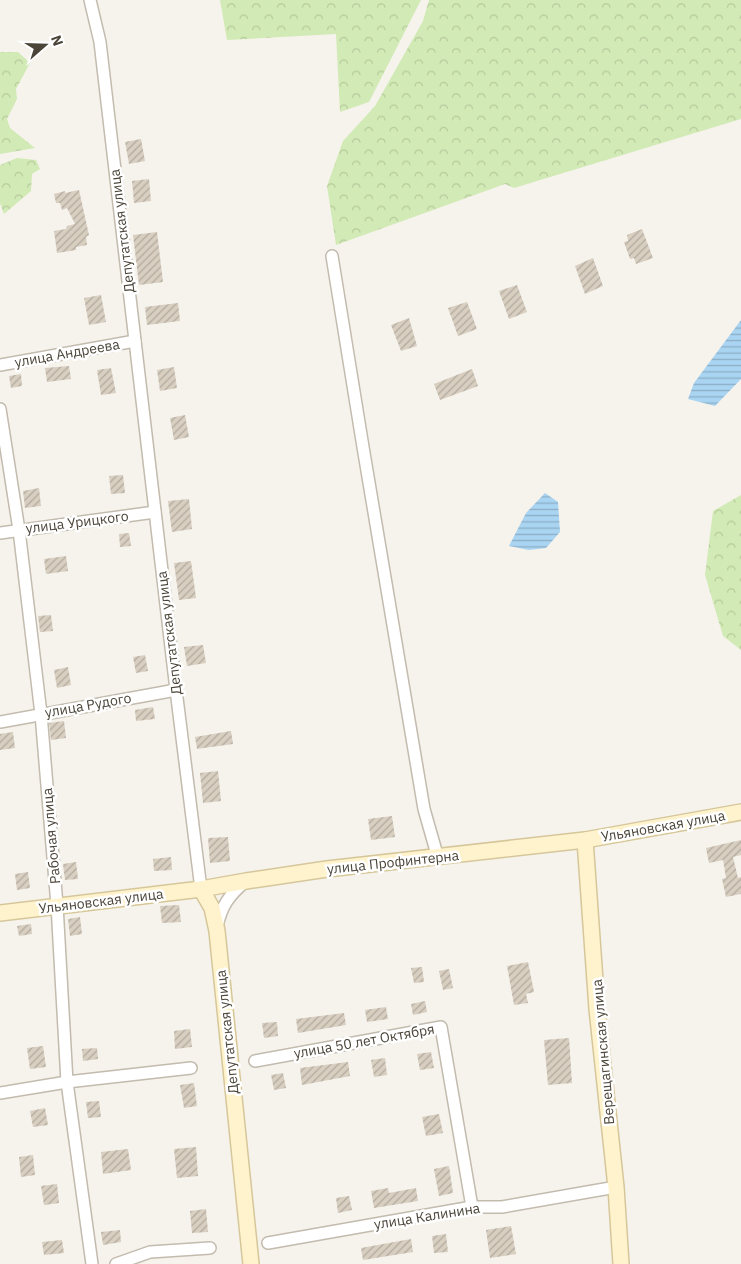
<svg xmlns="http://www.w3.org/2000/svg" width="741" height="1264" viewBox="0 0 741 1264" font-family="'IBM Plex Sans',sans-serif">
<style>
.forest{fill:url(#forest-crowns)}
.water{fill:url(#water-rules)}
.building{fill:url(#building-hatch)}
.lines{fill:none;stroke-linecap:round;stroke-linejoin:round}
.street-casing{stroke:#c2bbae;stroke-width:14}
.secondary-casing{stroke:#d6c79b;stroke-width:18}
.street{stroke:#fff;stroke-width:11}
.secondary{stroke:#fff3cd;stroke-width:15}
.labels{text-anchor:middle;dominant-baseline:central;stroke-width:5;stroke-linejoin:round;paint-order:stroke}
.street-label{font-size:14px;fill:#4b4439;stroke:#fff}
</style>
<defs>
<pattern id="forest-crowns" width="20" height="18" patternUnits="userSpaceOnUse" patternTransform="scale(1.25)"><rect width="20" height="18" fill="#d2eab5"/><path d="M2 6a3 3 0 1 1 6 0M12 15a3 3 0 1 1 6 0" fill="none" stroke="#b6ca9c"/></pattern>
<pattern id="water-rules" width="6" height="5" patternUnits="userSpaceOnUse" patternTransform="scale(1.25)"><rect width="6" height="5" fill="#a9d4f2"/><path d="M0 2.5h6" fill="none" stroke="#8caec5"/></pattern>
<pattern id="building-hatch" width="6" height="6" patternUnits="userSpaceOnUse" patternTransform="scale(1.25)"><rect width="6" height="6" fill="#d8cfc1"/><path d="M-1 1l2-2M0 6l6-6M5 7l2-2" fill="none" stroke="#b1aa9e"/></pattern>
</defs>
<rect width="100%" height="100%" fill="#f6f3ec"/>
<g class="forest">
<polygon points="220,0 421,0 369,102 340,112 336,34 227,40"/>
<polygon points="429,0 741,0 741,119 514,188 505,184 336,245 327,186 343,141 375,106 423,21"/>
<polygon points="0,52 18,52 30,63 16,89 17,99 7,119 10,128 35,148 0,154"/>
<polygon points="17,158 36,160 40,169 32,174 31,191 4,214 0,203 0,165"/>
<polygon points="741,495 741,650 723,636 705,575 713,511"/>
</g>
<g class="water">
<polygon points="741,320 741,379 715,406 688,399 694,383"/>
<polygon points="545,493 558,502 560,532 546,548 529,550 509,546 526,513"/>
</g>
<g class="building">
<polygon points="141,139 145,161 129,164 125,142"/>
<polygon points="149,179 151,201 134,203 132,181"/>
<polygon points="79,190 89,235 86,237 87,245 76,247 76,250 57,253 54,231 66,229 67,226 75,224 67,208 62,210 60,203 56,203 54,194 65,191 65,193"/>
<polygon points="642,229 653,258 636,264 634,258 630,259 624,242 628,241 627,235"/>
<polygon points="157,232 163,282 139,285 133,235"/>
<polygon points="593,258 603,286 585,294 575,266"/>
<polygon points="517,285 527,312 509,319 499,291"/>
<polygon points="101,295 106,322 89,325 84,298"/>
<polygon points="467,302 477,329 458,336 448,308"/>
<polygon points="178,303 180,321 147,325 145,307"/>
<polygon points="409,318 417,346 401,351 391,325"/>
<polygon points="69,366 71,379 47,382 45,368"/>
<polygon points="174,367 177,388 160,391 157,370"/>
<polygon points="111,368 116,393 101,395 97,370"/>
<polygon points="472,369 478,386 440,400 434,384"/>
<polygon points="21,374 22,386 11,388 9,376"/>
<polygon points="185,415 189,437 174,440 170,418"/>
<polygon points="123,475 125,493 111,494 109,476"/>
<polygon points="39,488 41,506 25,508 23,491"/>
<polygon points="189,499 192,529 172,532 168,501"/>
<polygon points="129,533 131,546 120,547 119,534"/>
<polygon points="66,556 68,571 46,574 44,559"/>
<polygon points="191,561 196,598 179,600 174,563"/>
<polygon points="51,615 53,631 40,632 38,616"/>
<polygon points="203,645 206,663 187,666 184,647"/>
<polygon points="145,655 148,671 136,673 133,657"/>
<polygon points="68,667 71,685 57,688 54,670"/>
<polygon points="153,707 155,719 136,721 135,710"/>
<polygon points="64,721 66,738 51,740 49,723"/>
<polygon points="231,731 233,744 197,749 195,737"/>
<polygon points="13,732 15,748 0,750 0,734"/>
<polygon points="218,771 221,801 203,803 200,773"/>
<polygon points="392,816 395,837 371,840 368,819"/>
<polygon points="228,837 230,861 210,863 208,838"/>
<polygon points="741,840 741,855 733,857 738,878 741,877 741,894 726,897 722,879 726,878 723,860 709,863 706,848"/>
<polygon points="171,857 172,870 154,871 153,859"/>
<polygon points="76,862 78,879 65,880 63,864"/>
<polygon points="28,872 30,888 17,890 15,874"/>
<polygon points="179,905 181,922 162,923 160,906"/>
<polygon points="80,917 82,934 70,936 68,919"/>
<polygon points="31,924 32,934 19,936 17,926"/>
<polygon points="528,962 534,992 526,994 528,1003 514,1005 507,966"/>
<polygon points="422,967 424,982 414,983 411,968"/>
<polygon points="449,969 453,988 443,990 439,971"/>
<polygon points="425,1001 427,1012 413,1015 411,1004"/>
<polygon points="386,1007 388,1019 367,1022 365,1010"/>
<polygon points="344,1013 346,1025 298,1033 296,1019"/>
<polygon points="277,1022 278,1036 264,1038 262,1023"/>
<polygon points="190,1029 192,1047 175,1049 174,1031"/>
<polygon points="569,1038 572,1083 548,1085 544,1040"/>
<polygon points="43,1046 46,1067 30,1069 27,1048"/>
<polygon points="97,1048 98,1059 83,1061 82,1049"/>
<polygon points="431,1052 434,1068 420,1070 417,1054"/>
<polygon points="385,1058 387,1075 374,1077 371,1060"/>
<polygon points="348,1062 350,1076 302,1085 300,1068"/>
<polygon points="283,1073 286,1088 274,1090 271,1075"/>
<polygon points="194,1083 197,1106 184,1108 180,1085"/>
<polygon points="99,1101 101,1117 88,1118 86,1102"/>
<polygon points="45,1108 48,1125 33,1127 30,1111"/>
<polygon points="439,1114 443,1133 426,1136 422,1117"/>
<polygon points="196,1147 198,1176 177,1178 174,1149"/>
<polygon points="128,1149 131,1170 103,1174 101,1152"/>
<polygon points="33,1155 35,1175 21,1177 19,1157"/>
<polygon points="449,1166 453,1193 439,1196 434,1169"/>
<polygon points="57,1184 59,1203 44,1205 41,1186"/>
<polygon points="388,1188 389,1193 416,1188 418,1201 374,1208 371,1191"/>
<polygon points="349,1196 352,1210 338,1213 336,1198"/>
<polygon points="206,1209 208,1232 192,1233 190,1211"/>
<polygon points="511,1226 516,1254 490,1258 486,1230"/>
<polygon points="120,1230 121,1242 103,1245 101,1232"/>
<polygon points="446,1234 448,1252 434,1253 432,1236"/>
<polygon points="411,1239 413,1252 363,1260 361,1248"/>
<polygon points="62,1240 64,1253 44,1255 42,1242"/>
</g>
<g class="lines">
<g class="street-casing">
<g id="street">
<polyline points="90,0 100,42 109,119 176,690 201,889"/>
<polyline points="332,256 363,447 424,809 438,858"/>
<polyline points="0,365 135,341"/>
<polyline points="0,409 19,530 41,714 57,905 67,1082 92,1264"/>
<polyline points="0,533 155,512"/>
<polyline points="0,722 176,690"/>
<path d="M217,927C221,906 230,894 246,881"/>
<polyline points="255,1061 441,1027 472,1207"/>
<polyline points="0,1093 67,1082 191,1068"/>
<polyline points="268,1243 472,1207 502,1207 616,1187"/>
<polyline points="116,1264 150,1252 210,1248"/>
</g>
</g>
<g class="secondary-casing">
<g id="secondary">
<polyline points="585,840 597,1009 616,1187 621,1264"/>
<polyline points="201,889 212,908 217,931 251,1264"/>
<polyline points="0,913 201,889 246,881 327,869 585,840 741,812"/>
</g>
</g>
<use href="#street" class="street"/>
<use href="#secondary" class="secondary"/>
</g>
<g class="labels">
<g class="street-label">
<text transform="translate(122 231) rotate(-97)">Депутатская улица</text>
<text transform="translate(67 353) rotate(-10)">улица Андреева</text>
<text transform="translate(77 522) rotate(-7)">улица Урицкого</text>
<text transform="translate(169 633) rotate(-97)">Депутатская улица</text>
<text transform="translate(88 705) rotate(-10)">улица Рудого</text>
<text transform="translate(663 826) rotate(-10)">Ульяновская улица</text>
<text transform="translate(51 836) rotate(-95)">Рабочая улица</text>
<text transform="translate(393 862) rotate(-6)">улица Профинтерна</text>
<text transform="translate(101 901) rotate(-7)">Ульяновская улица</text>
<text transform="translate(227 1032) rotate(-96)">Депутатская улица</text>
<text transform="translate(364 1041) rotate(-10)">улица 50 лет Октября</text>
<text transform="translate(603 1052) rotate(-95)">Верещагинская улица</text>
<text transform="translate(427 1216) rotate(-9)">улица Калинина</text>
</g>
</g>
<g transform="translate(45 45) rotate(70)" stroke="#ffffff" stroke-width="4" paint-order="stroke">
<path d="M0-4L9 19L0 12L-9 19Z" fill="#4b4439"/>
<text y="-8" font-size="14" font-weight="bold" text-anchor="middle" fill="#4b4439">N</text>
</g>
</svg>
